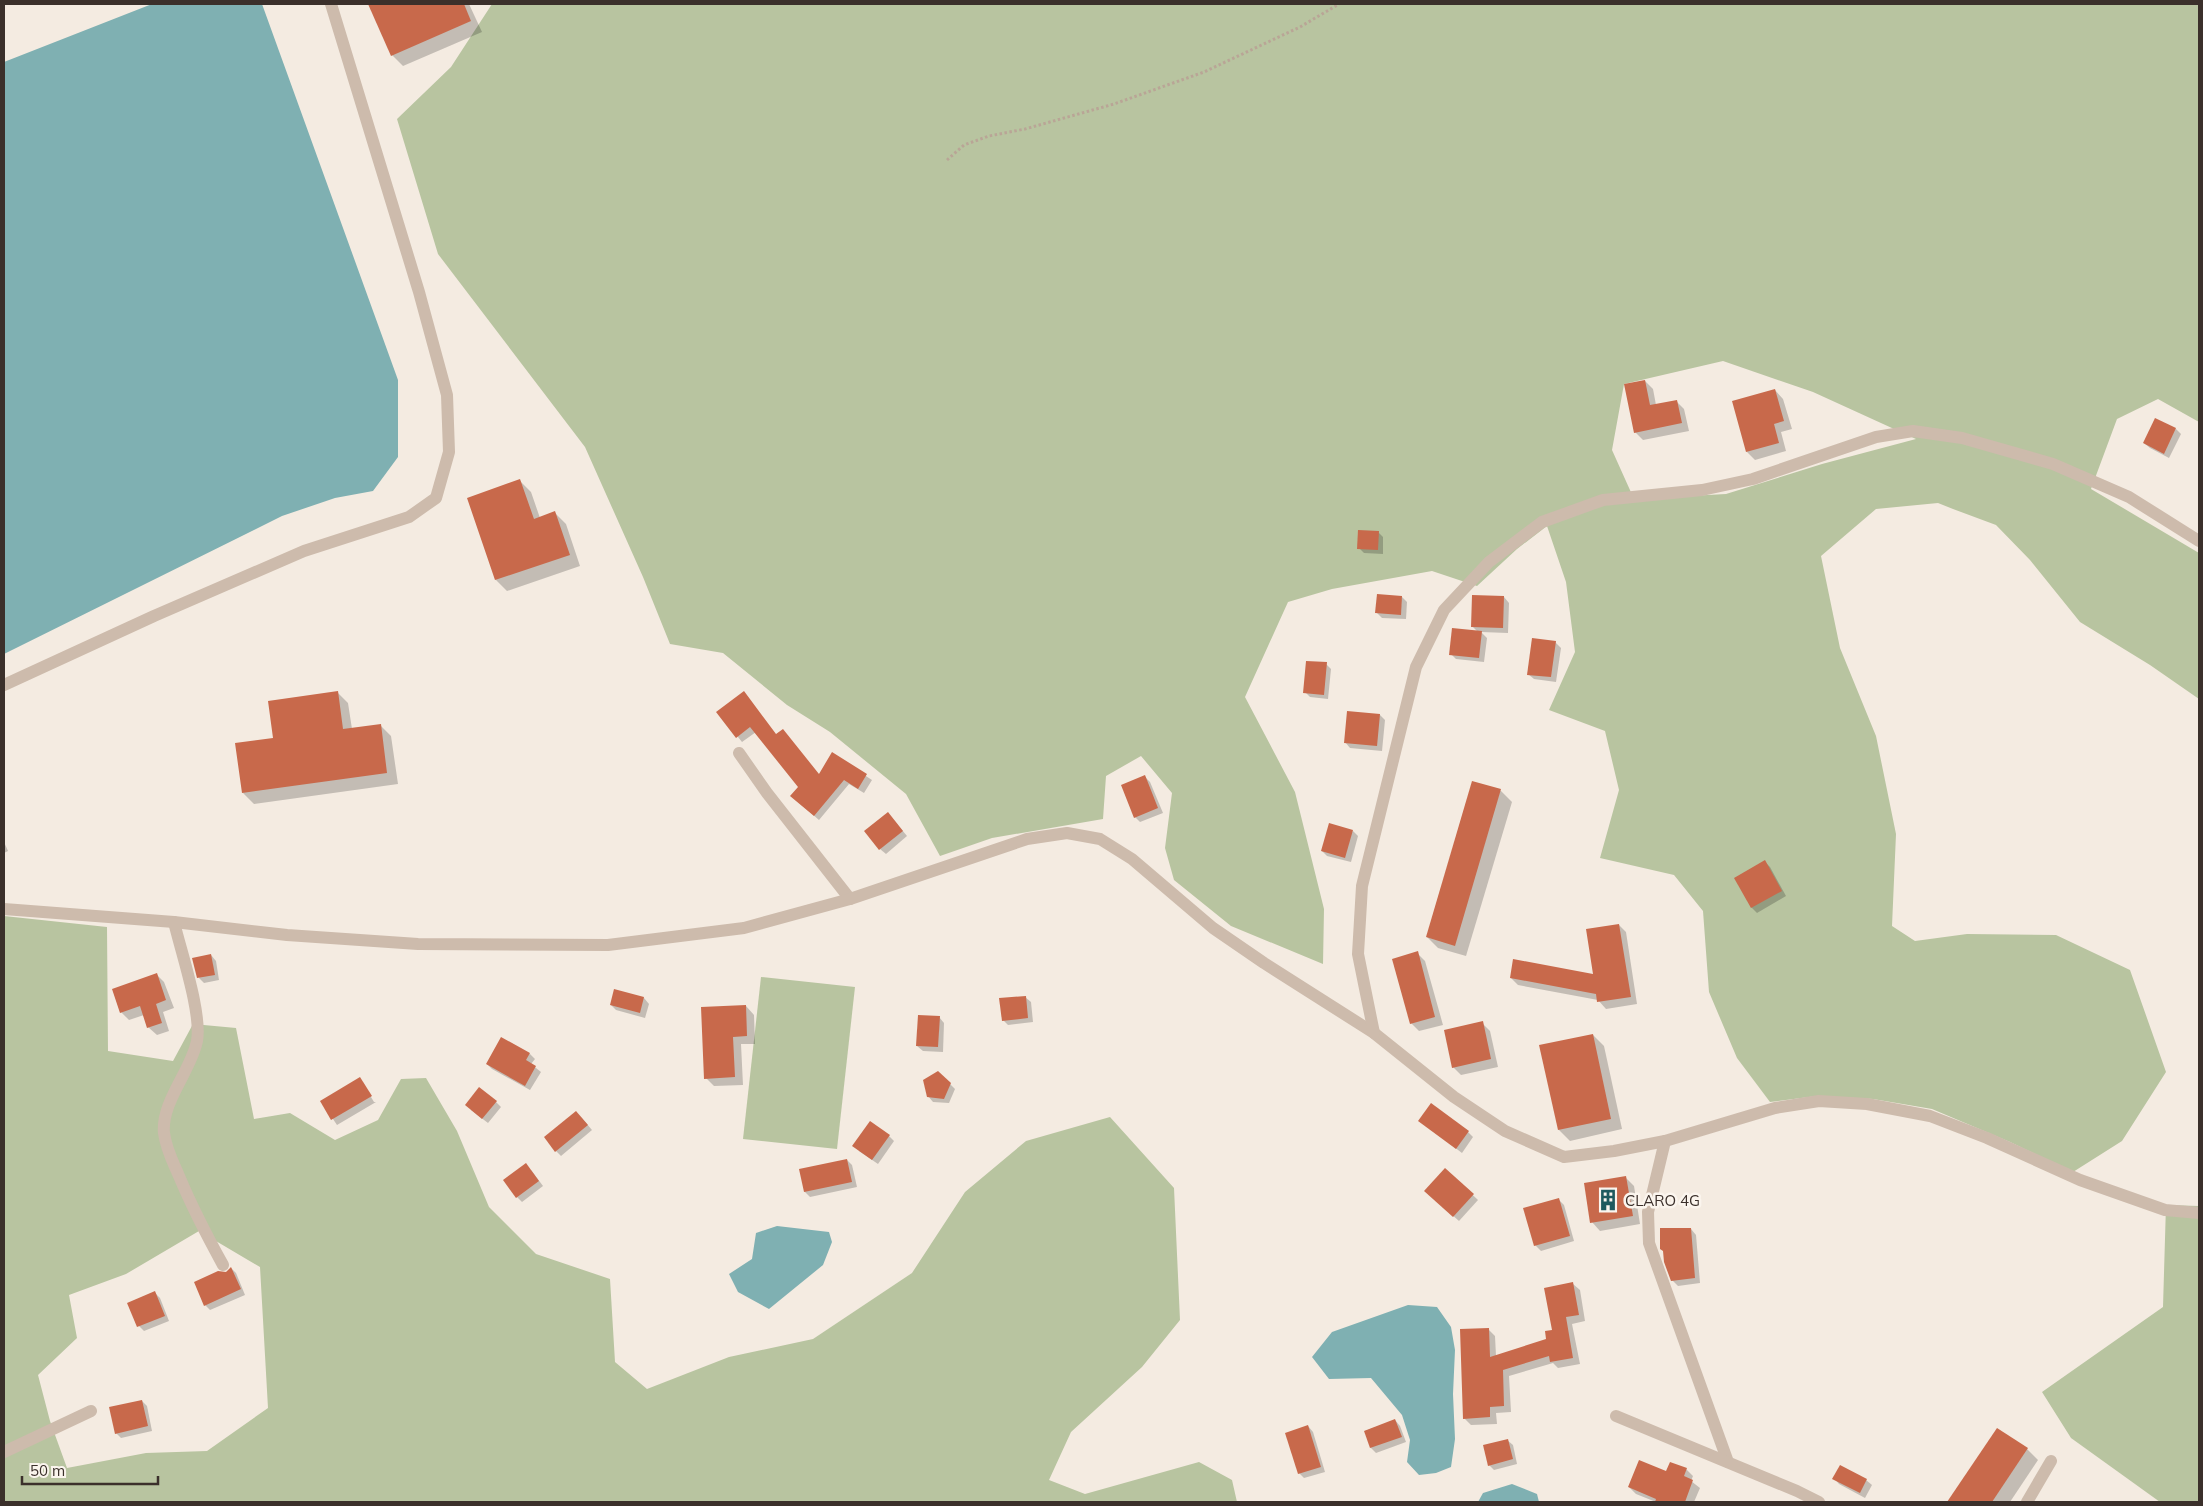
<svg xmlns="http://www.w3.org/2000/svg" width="2203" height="1506" viewBox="0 0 2203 1506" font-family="Mulish,sans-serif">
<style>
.green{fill:#b8c4a0;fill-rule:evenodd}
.water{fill:#7fb0b2}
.shadow{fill:#0003}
.building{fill:#c8694b}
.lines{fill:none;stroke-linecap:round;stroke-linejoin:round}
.path{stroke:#b9a596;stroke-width:3;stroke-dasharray:2.5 2.5;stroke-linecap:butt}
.minor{stroke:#cdbbac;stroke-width:12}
.labels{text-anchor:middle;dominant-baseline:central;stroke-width:5;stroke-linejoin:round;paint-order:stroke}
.poi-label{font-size:15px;fill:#3b302b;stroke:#fbf5ee;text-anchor:start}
</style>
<rect width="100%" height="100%" fill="#f4ebe1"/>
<g class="green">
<path d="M492,4H2199V422L2158,399L2117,419L2091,489L2199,553V699L2150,665L2080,622L2030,560L1996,525L1953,509L1938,503L1876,509L1821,556L1840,648L1876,736L1896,834L1892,926L1915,941L1967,934L2056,935L2130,970L2166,1072L2122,1141L2073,1172L2010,1142L1932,1109L1873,1099L1817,1096L1770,1102L1737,1058L1709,992L1703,911L1674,875L1600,858L1619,790L1605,731L1549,710L1575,652L1566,582L1547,526L1517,549L1477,586L1432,571L1332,589L1288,602L1245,697L1295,792L1324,909L1323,964L1231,926L1174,880L1165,848L1172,793L1141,756L1106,776L1103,819L992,838L940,856L906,794L830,732L787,705L723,653L670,644L643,577L585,447L438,254L397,119L451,67ZM1723,361L1813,392L1916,439L1822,464L1726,494L1634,499L1612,450L1624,384Z"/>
<path d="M4,916L107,927L108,1051L173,1061L193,1024L236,1028L254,1119L290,1113L335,1140L378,1120L401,1079L426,1078L457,1131L489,1207L536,1254L610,1279L615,1362L647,1389L729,1357L813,1339L912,1273L965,1192L1026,1141L1110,1117L1174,1188L1180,1320L1142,1367L1071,1432L1049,1480L1085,1494L1199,1462L1232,1480L1237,1502H4ZM199,1231L260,1267L268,1408L207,1451L146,1453L67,1468L50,1421L38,1375L77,1338L69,1295L126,1274Z"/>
<polygon points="761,977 855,987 837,1149 743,1139"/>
<polygon points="2166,1205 2199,1206 2199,1502 2160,1502 2071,1438 2042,1392 2163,1307"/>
</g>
<g class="water">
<polygon points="152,4 262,4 398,380 398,457 373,491 335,498 282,516 4,654 4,62"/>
<polygon points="777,1226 829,1232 832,1242 823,1265 769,1309 738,1292 729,1274 752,1259 756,1233"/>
<polygon points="1408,1305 1437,1307 1451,1327 1455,1350 1453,1394 1455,1439 1451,1467 1436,1473 1419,1475 1407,1462 1410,1440 1402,1415 1371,1378 1329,1379 1312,1357 1332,1332"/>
<polygon points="1512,1484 1537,1494 1539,1502 1478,1502 1483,1493"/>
</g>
<g class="shadow">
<polygon points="370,4 469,4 482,32 403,66 392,55"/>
<polygon points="1645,381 1653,389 1656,405 1676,401 1684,409 1689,431 1643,440 1635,432"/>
<polygon points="1775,390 1783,399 1792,429 1781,432 1786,451 1755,460 1747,452"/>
<polygon points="2176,429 2181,434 2169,458 2150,448 2144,443"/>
<polygon points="520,481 531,492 540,518 555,513 566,524 580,566 507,591 496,580"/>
<polygon points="1378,532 1383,537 1383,554 1364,553 1359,548"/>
<polygon points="1402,597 1407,602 1406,619 1382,618 1377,613"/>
<polygon points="1504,597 1509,603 1508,633 1481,632 1487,638 1484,662 1456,659 1451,654 1478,632 1472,626"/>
<polygon points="1555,642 1561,648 1556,682 1534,679 1528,674"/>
<polygon points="1326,664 1331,669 1328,699 1310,697 1305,692"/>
<polygon points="337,692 348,703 352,729 380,725 391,736 398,784 254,804 243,793 275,739"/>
<polygon points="718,712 777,735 819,775 832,754 872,780 864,793 849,784 819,820 797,801 799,787 756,732 742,742"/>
<polygon points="1380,715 1385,720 1382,751 1350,748 1345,742"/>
<polygon points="1145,777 1150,782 1163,813 1140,822 1135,817"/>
<polygon points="1473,783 1501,791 1512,802 1466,956 1438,948 1427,937"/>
<polygon points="893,819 907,836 886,854 880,849"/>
<polygon points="1353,831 1358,836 1351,862 1327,856 1322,851"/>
<polygon points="4,842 8,851 4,853"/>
<polygon points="1765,862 1770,867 1786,896 1757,913 1752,908 1735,878"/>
<polygon points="1619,925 1626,932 1637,1004 1606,1009 1598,1000 1518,985 1511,978 1594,976"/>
<polygon points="1417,953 1425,961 1443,1025 1419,1031 1411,1023"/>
<polygon points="211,955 216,961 219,980 204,983 199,978"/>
<polygon points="156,974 164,982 174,1008 163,1012 169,1031 157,1035 148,1027 144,1015 129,1020 121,1012"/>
<polygon points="615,991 644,998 649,1004 645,1018 616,1010 611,1005"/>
<polygon points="1025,997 1031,1002 1033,1022 1008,1025 1003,1020"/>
<polygon points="746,1006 754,1015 755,1044 741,1044 743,1085 714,1086 706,1078"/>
<polygon points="939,1017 944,1023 943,1052 923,1051 917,1046"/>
<polygon points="1482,1023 1490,1031 1498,1067 1461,1075 1453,1067"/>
<polygon points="1593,1035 1604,1046 1622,1129 1570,1141 1559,1130"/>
<polygon points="530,1054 535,1059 531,1064 541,1072 530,1090 492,1069 487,1064"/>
<polygon points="360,1079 374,1102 376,1102 337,1125 321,1101"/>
<polygon points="950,1084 955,1089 949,1103 933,1102 928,1096"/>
<polygon points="496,1102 501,1107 488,1123 471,1110"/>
<polygon points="581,1117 592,1130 561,1156 556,1151"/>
<polygon points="1420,1121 1468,1132 1473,1137 1462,1153"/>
<polygon points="889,1136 894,1141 878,1164 859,1151"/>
<polygon points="847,1160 852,1165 857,1187 810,1197 805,1192 801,1170"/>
<polygon points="1445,1169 1478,1200 1459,1221 1431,1196"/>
<polygon points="531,1170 543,1186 522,1202 517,1197"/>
<polygon points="1626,1178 1634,1186 1640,1224 1600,1231 1592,1222"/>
<polygon points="1559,1200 1564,1205 1574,1241 1541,1251 1535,1245"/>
<polygon points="1691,1229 1696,1235 1700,1283 1678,1286 1672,1280"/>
<polygon points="231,1268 236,1273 245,1295 210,1310 205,1305"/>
<polygon points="1573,1284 1580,1290 1585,1321 1572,1324 1580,1364 1558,1368 1553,1363 1509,1376 1511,1412 1496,1413 1497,1424 1471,1425 1464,1418 1488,1329 1495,1336 1496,1356 1548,1340 1554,1331"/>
<polygon points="154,1292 160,1298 169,1321 144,1331 139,1326"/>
<polygon points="142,1401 147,1406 152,1431 121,1438 116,1433"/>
<polygon points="1395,1420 1400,1426 1406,1442 1376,1453 1371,1448 1365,1431"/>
<polygon points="1308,1426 1313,1432 1325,1472 1304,1478 1299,1473"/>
<polygon points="1997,1430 2027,1449 2038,1460 2010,1502 1949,1502"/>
<polygon points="1507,1440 1513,1445 1517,1464 1494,1470 1489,1465"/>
<polygon points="1686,1469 1693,1476 1691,1481 1700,1488 1694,1502 1656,1502 1636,1494 1629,1487 1667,1473"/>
<polygon points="1834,1478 1866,1480 1872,1485 1865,1498 1839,1484"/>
</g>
<g class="building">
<polygon points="368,4 464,4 471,21 391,56"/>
<polygon points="1645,380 1650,405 1677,400 1682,423 1634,433 1624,384"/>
<polygon points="1775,389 1784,421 1774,424 1779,443 1746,452 1732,401"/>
<polygon points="2155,418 2176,428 2164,454 2143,443"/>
<polygon points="520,479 534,519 555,511 570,555 495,580 467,498"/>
<polygon points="1358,530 1379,531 1378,550 1357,549"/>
<polygon points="1377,594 1402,596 1401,615 1375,613"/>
<polygon points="1472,595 1504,596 1503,628 1471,627"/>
<polygon points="1452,628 1482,631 1479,658 1449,655"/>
<polygon points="1532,638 1556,641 1551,677 1527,675"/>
<polygon points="1306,661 1327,662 1324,695 1303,693"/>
<polygon points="338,691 343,729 381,724 387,773 242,793 235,743 273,738 268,701"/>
<polygon points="744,691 776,734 783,729 819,774 832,752 867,774 858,789 844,780 814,816 790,796 798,787 750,727 736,738 716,712"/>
<polygon points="1347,711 1380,714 1377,746 1344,743"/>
<polygon points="1145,775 1158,808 1134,818 1121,785"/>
<polygon points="1472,781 1501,789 1455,946 1426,937"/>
<polygon points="888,812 903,831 879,850 864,831"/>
<polygon points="1329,823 1353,830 1345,858 1321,851"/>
<polygon points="1765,860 1782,891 1751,908 1734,878"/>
<polygon points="1619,924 1631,997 1597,1002 1596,994 1510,978 1513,959 1593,974 1586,929"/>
<polygon points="1418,951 1435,1017 1410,1024 1392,959"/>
<polygon points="211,954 215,975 197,978 192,958"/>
<polygon points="157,973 166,1000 156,1004 162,1023 147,1028 140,1006 120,1013 112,989"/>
<polygon points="614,989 644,997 640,1013 610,1005"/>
<polygon points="1026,996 1028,1018 1002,1021 999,998"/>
<polygon points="746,1005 747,1036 733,1037 735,1077 704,1079 701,1007"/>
<polygon points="918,1015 940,1016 938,1047 916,1046"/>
<polygon points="1483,1021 1491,1059 1452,1068 1444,1030"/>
<polygon points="1593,1034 1611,1119 1558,1130 1539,1045"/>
<polygon points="501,1037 530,1053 526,1060 536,1066 525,1086 486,1064"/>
<polygon points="938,1071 951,1083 944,1099 927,1097 923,1080"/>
<polygon points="360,1077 372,1096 331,1120 320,1101"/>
<polygon points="479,1087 497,1101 482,1119 465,1105"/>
<polygon points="1431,1103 1469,1131 1456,1149 1418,1121"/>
<polygon points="576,1111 588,1125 555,1152 544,1137"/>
<polygon points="870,1121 890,1135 872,1160 852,1146"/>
<polygon points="847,1159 852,1182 804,1192 799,1169"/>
<polygon points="526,1163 539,1181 516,1198 503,1180"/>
<polygon points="1445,1168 1474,1194 1453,1217 1424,1191"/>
<polygon points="1626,1176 1633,1216 1590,1223 1584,1183"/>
<polygon points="1559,1198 1570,1236 1534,1246 1523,1208"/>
<polygon points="1660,1228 1691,1228 1695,1278 1671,1281 1664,1262 1663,1251 1660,1249"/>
<polygon points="231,1267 241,1289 204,1306 194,1282 218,1271 226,1272"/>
<polygon points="1573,1282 1579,1315 1566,1317 1573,1358 1550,1362 1549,1356 1503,1370 1504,1406 1490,1407 1490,1417 1463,1419 1460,1329 1489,1328 1490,1357 1546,1339 1545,1331 1552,1330 1544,1288"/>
<polygon points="155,1291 165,1316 137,1327 127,1303"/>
<polygon points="142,1400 148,1426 115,1434 109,1407"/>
<polygon points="1395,1419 1402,1437 1370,1448 1364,1431"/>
<polygon points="1308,1425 1321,1467 1298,1474 1285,1433"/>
<polygon points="1997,1428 2028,1448 1992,1502 1947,1502"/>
<polygon points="1508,1439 1513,1459 1488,1466 1483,1445"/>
<polygon points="1639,1460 1666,1471 1670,1462 1687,1468 1684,1476 1693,1480 1685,1502 1655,1502 1656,1499 1628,1487"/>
<polygon points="1840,1465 1867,1479 1860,1493 1832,1479"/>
</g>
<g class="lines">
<polyline class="path" points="947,160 964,145 989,136 1025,129 1114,104 1204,72 1300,27 1339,4"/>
<g class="minor">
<polyline points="4,685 154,616 304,551 409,517 436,498 449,452 447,395 419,292 331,4"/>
<polyline points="739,753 767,793 850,899"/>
<polyline points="4,909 174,922 287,935 418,944 608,945 744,928 850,899 1027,839 1067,833 1100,839 1132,859 1213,928 1264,963 1374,1033 1454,1097 1505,1131 1564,1157 1614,1151 1665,1141 1775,1108 1819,1101 1867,1104 1930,1116 1987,1138 2080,1180 2165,1210 2199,1213"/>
<path d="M174,922C181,952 202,1013 197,1041C191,1071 161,1102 164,1133C166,1149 173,1162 179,1176C192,1207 207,1236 223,1265"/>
<polyline points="1374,1033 1358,954 1362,886 1416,667 1444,610 1489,562 1542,522 1603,500 1702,490 1753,479 1876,437 1913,431 1962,438 2053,464 2129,497 2199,541"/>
<polyline points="1665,1141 1648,1212 1649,1243 1728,1462"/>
<polyline points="1616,1416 1797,1491 1819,1502"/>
<polyline points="4,1452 91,1411"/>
<polyline points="2027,1502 2051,1461"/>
</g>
</g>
<defs>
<g id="building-bare" transform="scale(1.725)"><path d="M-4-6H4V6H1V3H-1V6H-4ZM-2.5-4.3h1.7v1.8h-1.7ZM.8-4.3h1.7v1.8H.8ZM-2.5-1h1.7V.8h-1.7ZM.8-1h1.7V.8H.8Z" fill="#1f5a5e" stroke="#fbf5ee" stroke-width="2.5" paint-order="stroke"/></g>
</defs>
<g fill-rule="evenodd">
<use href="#building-bare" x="1608" y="1200"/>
</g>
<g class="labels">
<g class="poi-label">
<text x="1625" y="1200">CLARO 4G</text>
</g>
</g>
<rect width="2203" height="1506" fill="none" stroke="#3b302b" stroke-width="10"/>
<path d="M22 1476v8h136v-8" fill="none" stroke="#3b302b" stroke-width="2.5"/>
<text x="30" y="1476" font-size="15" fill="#3b302b" stroke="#fbf5ee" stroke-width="4" paint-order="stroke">50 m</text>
</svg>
